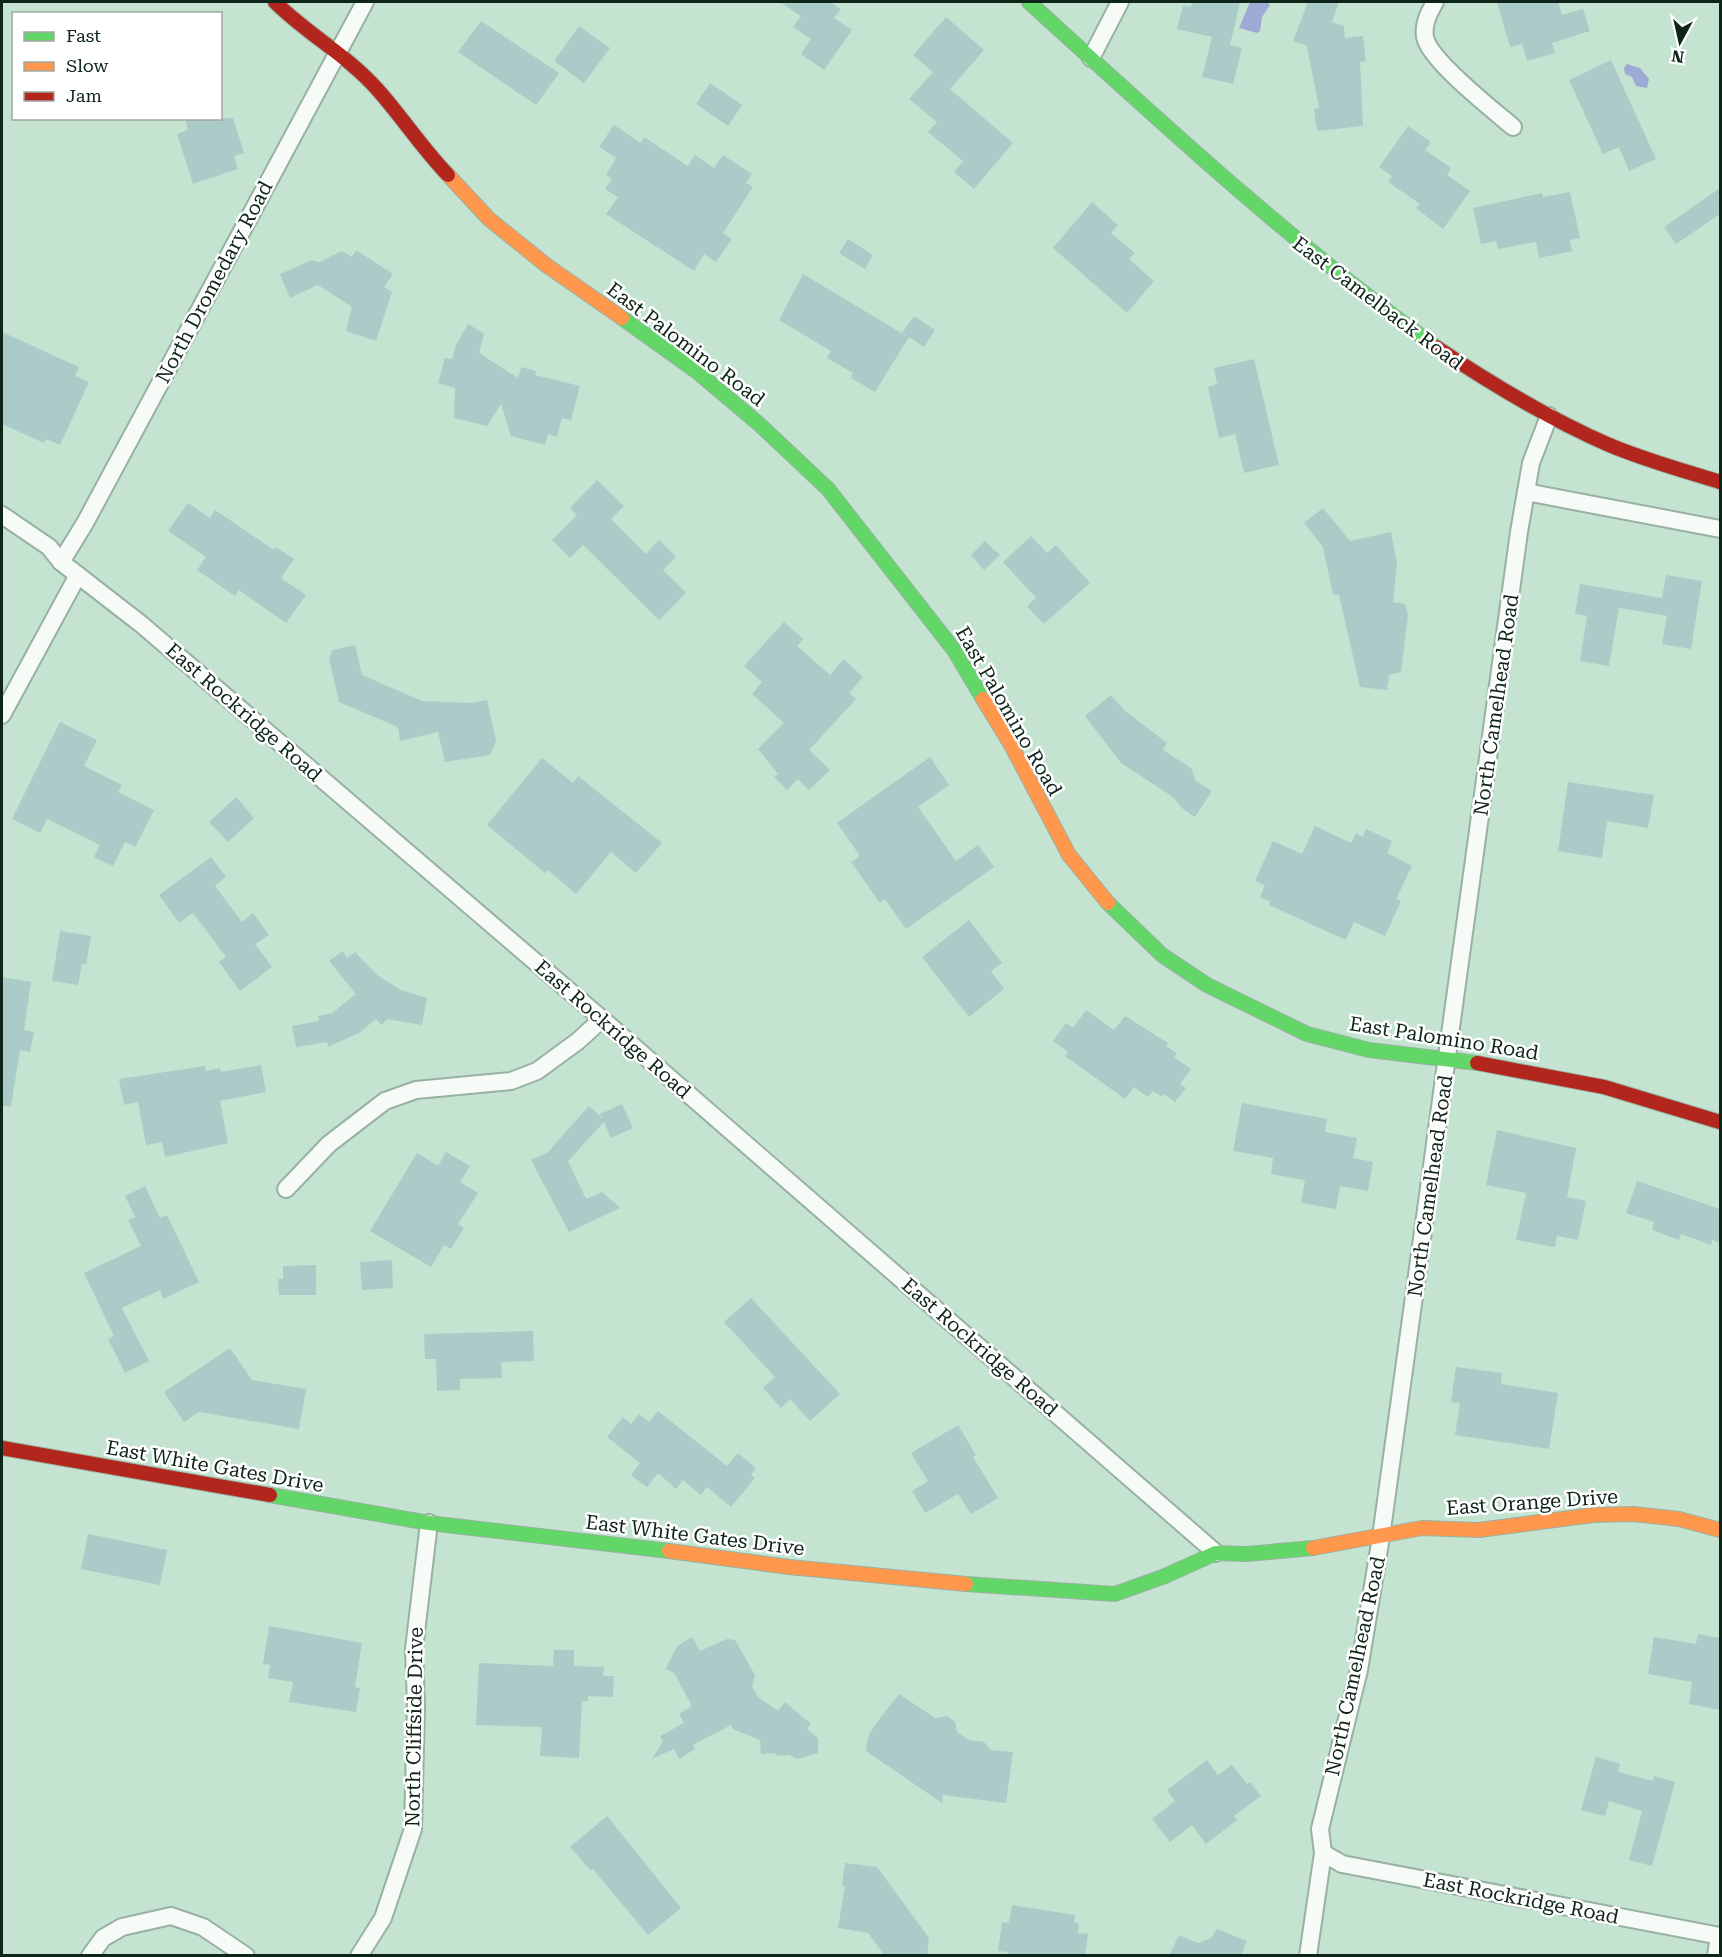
<svg xmlns="http://www.w3.org/2000/svg" width="1722" height="1957" viewBox="0 0 1722 1957" font-family="'Roboto Serif',serif">
<style>
.water{fill:#9dabd4}
.building{fill:#aacbc8}
.lines{fill:none;stroke-linecap:round;stroke-linejoin:round}
.street-casing{stroke:#98b1a2;stroke-width:20}
.fast-casing{stroke:#98b1a2;stroke-width:16}
.slow-casing{stroke:#98b1a2;stroke-width:16}
.jam-casing{stroke:#98b1a2;stroke-width:16}
.street{stroke:#f6fbf8;stroke-width:16}
.fast{stroke:#63d668;stroke-width:14}
.slow{stroke:#ff974d;stroke-width:14}
.jam{stroke:#b3261e;stroke-width:14}
.labels{text-anchor:middle;dominant-baseline:central;stroke-width:5;stroke-linejoin:round;paint-order:stroke}
.street-label{font-size:20px;fill:#0e2519;stroke:#fff}
</style>
<rect width="100%" height="100%" fill="#c4e4d1"/>
<g class="water">
<polygon points="1250,2 1267,2 1270,5 1262,17 1260,31 1257,33 1239,28"/>
<polygon points="1627,64 1640,68 1649,79 1647,88 1636,86 1632,77 1625,74 1624,68"/>
</g>
<g class="building">
<polygon points="780,2 830,2 841,9 834,18 852,30 824,70 801,54 811,39 793,27 801,16"/>
<polygon points="1192,2 1240,2 1230,45 1242,48 1233,84 1202,77 1212,37 1177,29 1183,5 1191,7"/>
<polygon points="1308,2 1339,2 1332,22 1344,26 1345,38 1363,36 1366,61 1360,62 1363,126 1317,131 1314,109 1319,108 1307,46 1293,41"/>
<polygon points="1497,2 1558,2 1562,15 1583,9 1590,31 1552,43 1555,53 1527,61 1522,44 1510,47"/>
<polygon points="946,17 984,50 950,89 1013,143 974,189 954,172 963,161 928,132 937,122 909,99 933,72 913,55"/>
<polygon points="481,21 559,73 536,105 458,52"/>
<polygon points="579,26 610,48 584,83 554,61"/>
<polygon points="1611,60 1656,159 1629,171 1619,147 1603,154 1569,80"/>
<polygon points="710,83 742,105 728,126 696,104"/>
<polygon points="185,118 233,118 244,153 234,156 238,169 193,184 177,134 188,130"/>
<polygon points="614,125 641,143 644,137 688,166 695,155 714,168 723,155 752,174 746,183 753,187 723,233 732,239 716,262 704,254 694,271 606,214 618,197 605,189 612,179 606,175 616,158 599,147"/>
<polygon points="1408,126 1431,142 1425,150 1451,168 1447,175 1470,191 1443,229 1416,208 1420,204 1388,182 1392,176 1379,167"/>
<polygon points="1720,188 1720,214 1676,244 1664,227"/>
<polygon points="1570,192 1580,238 1570,240 1572,251 1539,258 1536,242 1498,249 1496,241 1481,244 1473,208 1542,193 1543,197"/>
<polygon points="1092,202 1118,225 1111,233 1135,253 1129,259 1154,281 1127,313 1053,248"/>
<polygon points="848,239 873,255 865,269 839,253"/>
<polygon points="356,250 393,274 384,287 392,292 376,341 346,331 352,307 318,285 290,298 280,274 312,260 319,262 342,251 352,257"/>
<polygon points="803,274 908,337 902,333 914,316 935,330 924,347 909,337 875,392 851,378 853,373 827,358 831,351 779,320"/>
<polygon points="468,324 484,334 479,353 518,378 521,367 536,371 535,375 580,386 571,420 562,418 557,437 548,434 545,445 511,436 501,404 487,426 454,418 455,388 438,383 445,358 452,359 456,345"/>
<polygon points="2,332 79,367 75,376 89,382 60,445 46,439 44,443 2,424"/>
<polygon points="1254,359 1279,465 1244,473 1235,434 1219,438 1208,387 1217,384 1214,368"/>
<polygon points="597,480 624,506 611,519 646,554 659,540 676,557 663,570 686,593 659,620 583,545 570,558 552,540 577,515 570,508"/>
<polygon points="188,503 210,518 215,510 274,550 276,547 294,559 281,578 306,595 286,623 239,590 235,596 197,570 206,557 168,531"/>
<polygon points="1323,508 1350,541 1391,532 1397,563 1393,602 1405,604 1408,615 1401,672 1389,675 1387,690 1360,687 1339,595 1333,595 1323,547 1304,523"/>
<polygon points="1031,536 1047,553 1056,545 1090,583 1044,624 1027,606 1036,598 1003,562"/>
<polygon points="985,541 1000,555 984,570 971,555"/>
<polygon points="1666,575 1702,581 1691,649 1662,644 1667,616 1619,608 1609,666 1580,661 1587,616 1575,614 1580,584 1662,598"/>
<polygon points="784,622 803,639 797,646 830,675 844,659 863,677 849,693 856,699 809,750 830,770 809,790 798,779 787,790 774,777 778,774 758,749 784,723 752,694 762,682 744,666"/>
<polygon points="355,645 362,675 422,701 473,703 487,700 496,741 490,755 445,762 438,732 400,741 398,727 339,702 329,658 333,650"/>
<polygon points="1111,695 1124,710 1167,743 1163,750 1191,768 1196,781 1212,791 1195,817 1184,810 1173,797 1121,763 1085,716"/>
<polygon points="60,722 97,740 84,766 122,785 118,792 154,810 135,847 125,842 113,866 94,857 100,845 47,819 40,833 12,819"/>
<polygon points="930,757 949,785 918,807 956,861 978,845 994,867 906,929 885,899 880,903 851,862 860,856 837,823"/>
<polygon points="542,758 573,783 578,776 662,843 636,873 611,852 576,894 548,870 545,873 487,825"/>
<polygon points="1568,782 1654,795 1648,828 1607,821 1602,858 1558,851"/>
<polygon points="236,797 254,818 228,842 209,822"/>
<polygon points="1315,826 1351,843 1356,833 1363,837 1366,829 1392,841 1387,853 1412,866 1396,899 1401,901 1385,936 1354,922 1346,940 1269,905 1270,902 1260,897 1265,885 1255,881 1273,841 1302,854"/>
<polygon points="211,857 226,877 215,886 242,922 253,913 269,935 255,944 272,967 240,991 219,962 226,957 193,913 179,923 159,895"/>
<polygon points="969,920 1002,963 991,971 1004,989 969,1017 922,957"/>
<polygon points="60,931 91,936 86,965 82,964 78,985 52,981"/>
<polygon points="343,951 347,958 355,952 377,975 401,990 427,998 422,1025 387,1019 382,1025 376,1019 359,1033 328,1047 327,1042 296,1047 292,1026 319,1021 318,1016 332,1013 356,994 329,961"/>
<polygon points="2,977 31,982 24,1030 34,1032 30,1052 20,1050 11,1106 2,1106"/>
<polygon points="1086,1010 1114,1030 1125,1016 1168,1043 1166,1046 1177,1053 1174,1057 1191,1069 1180,1084 1186,1088 1175,1102 1164,1094 1162,1097 1153,1091 1148,1097 1134,1087 1125,1099 1065,1056 1068,1052 1053,1041 1066,1023 1073,1028"/>
<polygon points="261,1065 266,1092 220,1101 228,1143 165,1157 162,1142 146,1145 138,1102 124,1105 119,1079 205,1066 206,1071 220,1068 221,1072"/>
<polygon points="1242,1103 1327,1119 1325,1132 1357,1138 1353,1158 1373,1162 1368,1191 1340,1186 1336,1209 1301,1203 1305,1180 1271,1174 1273,1158 1233,1151"/>
<polygon points="622,1104 633,1128 611,1138 604,1122 568,1161 586,1199 602,1192 620,1208 569,1232 531,1160 547,1153 589,1106 602,1118 600,1114"/>
<polygon points="1497,1130 1576,1148 1567,1197 1586,1201 1578,1240 1557,1236 1555,1247 1516,1240 1526,1193 1486,1185"/>
<polygon points="446,1152 470,1166 460,1182 478,1193 458,1224 464,1228 451,1249 444,1245 431,1267 370,1231 417,1153 438,1166"/>
<polygon points="1637,1181 1720,1209 1720,1243 1712,1240 1711,1245 1681,1234 1679,1240 1652,1230 1654,1222 1626,1213"/>
<polygon points="145,1186 160,1218 167,1215 199,1282 163,1299 160,1290 122,1308 149,1361 125,1373 108,1339 114,1336 84,1273 141,1246 128,1220 135,1217 125,1196"/>
<polygon points="392,1260 393,1288 362,1290 360,1262"/>
<polygon points="316,1265 316,1295 279,1295 278,1279 283,1279 283,1266"/>
<polygon points="751,1298 840,1394 810,1421 790,1399 781,1408 763,1388 775,1377 724,1322"/>
<polygon points="533,1331 534,1361 501,1362 502,1378 460,1379 460,1390 437,1391 436,1359 425,1359 424,1334"/>
<polygon points="230,1348 252,1380 306,1389 299,1429 199,1412 184,1422 164,1392"/>
<polygon points="1456,1367 1502,1373 1501,1384 1558,1393 1549,1449 1455,1435 1460,1403 1451,1402"/>
<polygon points="658,1411 727,1466 738,1453 756,1468 751,1475 755,1478 731,1507 707,1487 701,1495 683,1480 676,1489 658,1473 647,1487 631,1475 640,1463 607,1437 623,1417 631,1424 639,1414 649,1422"/>
<polygon points="958,1425 976,1455 973,1457 998,1498 971,1514 958,1494 925,1513 912,1491 928,1481 911,1453"/>
<polygon points="88,1534 167,1550 160,1585 81,1569"/>
<polygon points="269,1626 362,1643 355,1687 360,1688 356,1712 289,1702 293,1682 268,1678 270,1665 263,1664"/>
<polygon points="1698,1634 1720,1638 1720,1710 1689,1704 1692,1682 1648,1674 1654,1637 1696,1644"/>
<polygon points="692,1637 700,1651 727,1639 735,1640 755,1675 752,1686 758,1697 778,1711 785,1702 811,1724 807,1729 818,1738 818,1753 797,1759 789,1755 776,1756 775,1753 761,1754 760,1740 733,1729 731,1725 693,1745 695,1749 679,1759 674,1749 652,1759 663,1741 660,1736 684,1723 679,1714 692,1706 674,1673 666,1669 677,1646"/>
<polygon points="554,1650 574,1650 574,1666 604,1667 603,1676 614,1676 613,1697 588,1696 588,1701 582,1701 579,1758 540,1756 542,1727 476,1725 479,1663 553,1666"/>
<polygon points="899,1694 935,1718 947,1716 955,1722 957,1732 969,1740 984,1742 991,1750 1013,1752 1006,1803 943,1795 942,1803 866,1751 868,1737 874,1726"/>
<polygon points="1596,1757 1620,1764 1618,1772 1653,1781 1654,1776 1675,1782 1652,1866 1629,1860 1642,1811 1609,1801 1605,1816 1581,1810"/>
<polygon points="1207,1760 1218,1775 1232,1765 1247,1784 1250,1782 1261,1796 1234,1816 1237,1820 1206,1844 1192,1825 1170,1842 1152,1819 1175,1801 1167,1790"/>
<polygon points="607,1816 681,1908 648,1935 593,1869 591,1871 570,1847"/>
<polygon points="845,1863 877,1867 929,1938 927,1956 885,1956 868,1933 838,1928 845,1886 842,1885"/>
<polygon points="1012,1905 1075,1915 1074,1922 1079,1923 1078,1933 1088,1934 1085,1956 1007,1956 1008,1952 998,1951 1002,1922 1009,1923"/>
<polygon points="1217,1929 1247,1941 1241,1956 1169,1956 1179,1935 1198,1943 1211,1938"/>
</g>
<g class="lines">
<g class="street-casing">
<g id="street">
<path d="M1435,2C1429,13 1423,23 1425,37C1429,60 1493,110 1513,127"/>
<polyline points="1091,58 1120,2"/>
<polyline points="1526,492 1720,529"/>
<polyline points="2,515 49,547 61,562 141,624 602,1019 1216,1553"/>
<polyline points="61,562 85,523 365,2"/>
<polyline points="2,715 78,575"/>
<polyline points="286,1189 329,1144 385,1101 416,1090 511,1081 537,1071 578,1041 602,1019"/>
<polyline points="1323,1853 1342,1864 1720,1936"/>
<polyline points="90,1956 103,1938 122,1927 171,1916 203,1927 246,1956"/>
<polyline points="359,1956 383,1918 413,1829 416,1706 414,1649 429,1523"/>
<polyline points="1308,1956 1323,1853 1320,1829 1359,1670 1381,1537 1519,532 1531,463 1549,416"/>
<polyline points="1716,1956 1719,1936"/>
</g>
</g>
<g class="fast-casing">
<g id="fast">
<path d="M1029,2C1161,122 1291,243 1436,347"/>
<polyline points="622,318 696,371 759,424 828,489 954,650 983,699"/>
<polyline points="1108,903 1162,955 1207,985 1307,1034 1369,1050 1477,1063"/>
<polyline points="270,1495 429,1523 669,1551"/>
<polyline points="966,1584 1115,1594 1165,1576 1216,1553 1246,1554 1313,1548"/>
</g>
</g>
<g class="slow-casing">
<g id="slow">
<polyline points="448,175 489,219 546,265 622,318"/>
<polyline points="983,699 1010,743 1069,855 1108,903"/>
<polyline points="1313,1548 1422,1528 1479,1530 1593,1515 1633,1514 1679,1519 1720,1530"/>
<polyline points="669,1551 789,1567 966,1584"/>
</g>
</g>
<g class="jam-casing">
<g id="jam">
<path d="M275,2C307,34 347,55 377,89C402,117 422,148 448,175"/>
<path d="M1436,347C1490,383 1547,418 1607,444C1644,460 1682,470 1720,482"/>
<polyline points="1477,1063 1604,1087 1720,1122"/>
<polyline points="2,1448 270,1495"/>
</g>
</g>
<use href="#street" class="street"/>
<use href="#fast" class="fast"/>
<use href="#slow" class="slow"/>
<use href="#jam" class="jam"/>
</g>
<g class="labels">
<g class="street-label">
<text transform="translate(214 282) rotate(-62)">North Dromedary Road</text>
<text transform="translate(1378 303) rotate(37)">East Camelback Road</text>
<text transform="translate(686 344) rotate(37)">East Palomino Road</text>
<text transform="translate(1496 705) rotate(-82)">North Camelhead Road</text>
<text transform="translate(1009 711) rotate(60)">East Palomino Road</text>
<text transform="translate(244 712) rotate(41)">East Rockridge Road</text>
<text transform="translate(613 1029) rotate(41)">East Rockridge Road</text>
<text transform="translate(1444 1038) rotate(9)">East Palomino Road</text>
<text transform="translate(1430 1186) rotate(-82)">North Camelhead Road</text>
<text transform="translate(980 1347) rotate(41)">East Rockridge Road</text>
<text transform="translate(215 1466) rotate(10)">East White Gates Drive</text>
<text transform="translate(1532 1502) rotate(-4)">East Orange Drive</text>
<text transform="translate(695 1535) rotate(7)">East White Gates Drive</text>
<text transform="translate(1355 1666) rotate(-78)">North Camelhead Road</text>
<text transform="translate(414 1727) rotate(-89)">North Cliffside Drive</text>
<text transform="translate(1521 1898) rotate(11)">East Rockridge Road</text>
</g>
</g>
<rect width="1722" height="1957" fill="none" stroke="#0e2519" stroke-width="6"/>
<rect x="12" y="12" width="210" height="108" fill="#ffffff" stroke="#9fa8a3" stroke-width="1.5"/>
<rect x="24" y="32" width="30" height="9" fill="#63d668" stroke="#9fa8a3" stroke-width="1.5"/>
<text x="66" y="42" font-size="18" fill="#0e2519">Fast</text>
<rect x="24" y="62" width="30" height="9" fill="#ff974d" stroke="#9fa8a3" stroke-width="1.5"/>
<text x="66" y="72" font-size="18" fill="#0e2519">Slow</text>
<rect x="24" y="92" width="30" height="9" fill="#b3261e" stroke="#9fa8a3" stroke-width="1.5"/>
<text x="66" y="102" font-size="18" fill="#0e2519">Jam</text>
<g transform="translate(1680 42) rotate(188)" stroke="#ffffff" stroke-width="4.5" paint-order="stroke">
<path d="M0-4.5L10 22L0 15L-10 22Z" fill="#0e2519"/>
<text y="-9" font-size="16" font-weight="bold" text-anchor="middle" fill="#0e2519">N</text>
</g>
</svg>
